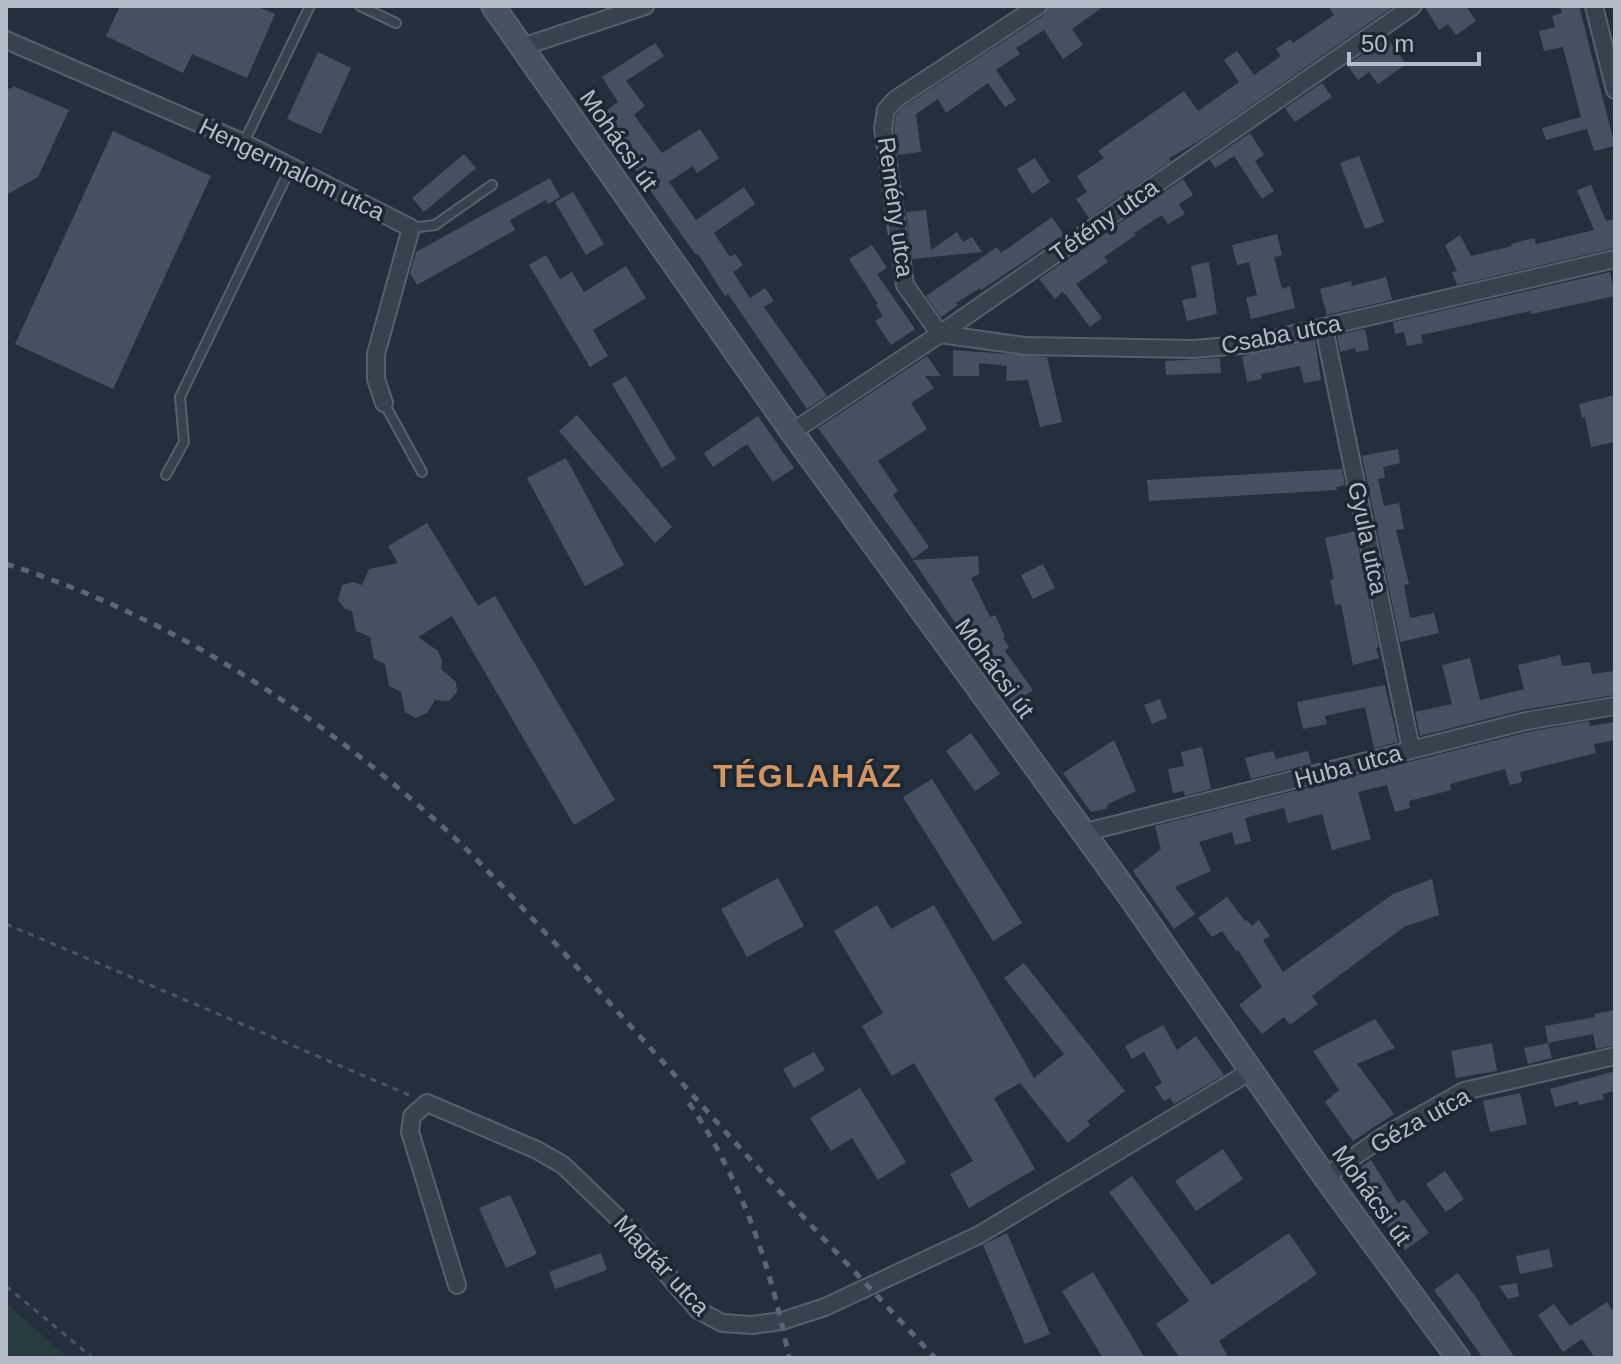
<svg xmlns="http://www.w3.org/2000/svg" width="1621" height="1364" viewBox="0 0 1621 1364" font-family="Helvetica,sans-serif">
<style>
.green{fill:#263c3f}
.building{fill:#455162}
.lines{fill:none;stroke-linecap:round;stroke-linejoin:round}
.lane-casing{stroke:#565f6c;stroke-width:12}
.street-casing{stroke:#565f6c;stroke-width:20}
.secondary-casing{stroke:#565f6c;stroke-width:26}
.path{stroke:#44595c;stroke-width:3;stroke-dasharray:6 6;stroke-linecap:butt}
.lane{stroke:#38414e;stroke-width:8}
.street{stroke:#38414e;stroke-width:16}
.secondary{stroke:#465061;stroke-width:22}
.rail{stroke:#5a6575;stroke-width:5;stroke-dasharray:8 8;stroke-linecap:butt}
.labels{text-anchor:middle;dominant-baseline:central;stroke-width:7;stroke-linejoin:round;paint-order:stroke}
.street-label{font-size:24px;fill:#b4bcc9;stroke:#1d2633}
.district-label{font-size:32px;font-weight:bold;letter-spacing:2px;fill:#d59563;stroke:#1d2633}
</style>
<rect width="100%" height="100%" fill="#242f3e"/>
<polygon class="green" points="6,1303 68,1358 6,1358"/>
<g class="building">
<polygon points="120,6 256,6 275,14 247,78 192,54 183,73 106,36"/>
<polygon points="1049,6 1104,6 1072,29 1083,45 1063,59 1044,30 1016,48 1020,54 996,70 1016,100 1005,107 988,83 946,113 938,99 916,114 921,152 898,155 894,128 896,115 903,107 1044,15"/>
<polygon points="1328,6 1394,6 1198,142 1169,158 1171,161 1089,218 1076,199 1087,192 1077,176 1104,158 1098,151 1184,91 1198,111 1239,82 1224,60 1237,51 1254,75 1281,56 1276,49 1290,39 1293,43 1334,15"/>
<polygon points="1424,6 1466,6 1476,21 1456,35 1448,24 1439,30"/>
<polygon points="1560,6 1579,6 1615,146 1594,151 1587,129 1546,140 1542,128 1581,117 1563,47 1544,51 1539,31 1555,27 1552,16 1562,13"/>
<polygon points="1387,38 1406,64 1378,84 1369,72 1358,80 1347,65"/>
<polygon points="655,43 664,56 626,81 645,106 634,115 662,153 700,129 719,158 697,173 693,166 669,182 696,220 744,187 755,204 714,233 730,257 735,254 743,265 733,272 750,298 765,288 774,301 764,307 827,396 807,409 728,294 725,296 698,254 696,255 598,117 618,102 602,77"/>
<polygon points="318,52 351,68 321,134 287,119"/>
<polygon points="1322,83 1332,97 1295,122 1285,108"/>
<polygon points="13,86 69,110 38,177 6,195 6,87 11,89"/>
<polygon points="113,131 211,176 113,389 15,344"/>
<polygon points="1250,133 1264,155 1255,161 1274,191 1262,199 1234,156 1215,168 1210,160"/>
<polygon points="464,154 476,168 424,212 412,198"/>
<polygon points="1359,156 1384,222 1365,229 1340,163"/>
<polygon points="1035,158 1050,182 1032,194 1017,169"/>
<polygon points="550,178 560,197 548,204 546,200 510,220 515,230 417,285 410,273 416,252"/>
<polygon points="1183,179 1193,195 1179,204 1185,214 1168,224 1162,215 1134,233 1136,235 1104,257 1108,262 1076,284 1102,318 1090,327 1066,295 1062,292 1055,299 1039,279"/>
<polygon points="1591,185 1606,221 1615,219 1615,248 1457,285 1452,272 1457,271 1445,245 1460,235 1471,256 1512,246 1511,244 1534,238 1536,244 1594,230 1577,190"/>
<polygon points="573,192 604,244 586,255 555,202"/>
<polygon points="926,210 931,250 957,232 963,242 972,237 982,252 912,259 906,212"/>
<polygon points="1052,217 1064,235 981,290 980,288 956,303 958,305 941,317 926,296 997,247 1001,253"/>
<polygon points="1277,234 1282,255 1274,257 1282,289 1290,286 1295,308 1251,319 1246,298 1257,295 1249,262 1237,265 1232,245"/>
<polygon points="872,245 887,268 877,274 915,329 891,345 875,321 883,316 876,305 878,304 849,259"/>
<polygon points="546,255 560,279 572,272 584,292 626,266 646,298 593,330 608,356 590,367 529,265"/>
<polygon points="1209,262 1217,314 1187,321 1182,300 1197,297 1191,266"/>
<polygon points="1610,272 1615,296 1531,314 1531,311 1421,335 1423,343 1407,346 1404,332 1395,334 1393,322"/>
<polygon points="1386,277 1392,300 1327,315 1320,289 1351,281 1352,286"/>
<polygon points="1365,329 1369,350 1356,352 1355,348 1340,352 1337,335"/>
<polygon points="1315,340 1321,380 1304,383 1300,366 1261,374 1262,379 1247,382 1242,356"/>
<polygon points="953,350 1047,357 1062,422 1040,427 1028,380 1006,381 1007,366 979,363 979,376 953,376"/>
<polygon points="927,356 941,376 925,376 934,388 911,403 927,429 878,461 898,491 893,495 929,547 913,559 818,428"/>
<polygon points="1220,358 1221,373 1166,375 1165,361"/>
<polygon points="626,376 676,459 662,468 612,384"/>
<polygon points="1615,395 1615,442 1591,447 1585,417 1582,418 1579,404"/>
<polygon points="577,415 672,527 655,543 559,431"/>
<polygon points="758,416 794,468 773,482 747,444 713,467 704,453"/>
<polygon points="1398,449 1400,463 1383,467 1385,478 1378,479 1384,506 1399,503 1404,529 1396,530 1409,584 1404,585 1410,618 1434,613 1439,633 1400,642 1362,456"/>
<polygon points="566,458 624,565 585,586 527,478"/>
<polygon points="1342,469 1345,485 1336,487 1337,490 1149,501 1147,480"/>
<polygon points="427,523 478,606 495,596 615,800 574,825 452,616 418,637 438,651 442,661 441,669 456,682 457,692 449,701 435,700 427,713 416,718 405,712 401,692 389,686 385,664 374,659 370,637 356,631 352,611 345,609 338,600 342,585 353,582 362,585 369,569 398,563 388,546"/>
<polygon points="1355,531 1379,647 1376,648 1379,658 1353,665 1341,604 1335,605 1330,580 1334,579 1325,538"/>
<polygon points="978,556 979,574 971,578 990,617 995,615 1005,637 1003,638 1009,647 1005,651 1033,690 1013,704 972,648 913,560"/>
<polygon points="1043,564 1055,588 1033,599 1021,575"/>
<polygon points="1560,655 1562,666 1590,662 1592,674 1615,671 1615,695 1523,710 1420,736 1415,712 1452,704 1442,665 1470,658 1480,700 1524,689 1518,665"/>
<polygon points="1385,685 1398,742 1374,748 1365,707 1325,716 1327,724 1303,729 1297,702"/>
<polygon points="1160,699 1167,718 1152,724 1144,705"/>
<polygon points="1589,721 1590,726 1615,722 1615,740 1594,744 1596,753 1520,772 1522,782 1510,785 1505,769 1450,784 1451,790 1409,801 1410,808 1395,812 1387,785 1358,792 1371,839 1332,850 1322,814 1288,823 1284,808 1245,818 1251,841 1235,845 1232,832 1199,842 1211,871 1175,887 1195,914 1174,929 1133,871 1161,849 1155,826 1528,732"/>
<polygon points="971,733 1000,774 975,791 946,751"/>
<polygon points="1114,740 1136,791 1108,804 1106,809 1091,812 1063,773"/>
<polygon points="1202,747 1211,789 1185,796 1184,791 1173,793 1168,769 1184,766 1181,752"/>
<polygon points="1273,751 1276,759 1308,751 1311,764 1251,779 1245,758"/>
<polygon points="932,779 1022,923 993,941 903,797"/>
<polygon points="778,878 804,926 747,957 721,909"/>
<polygon points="1432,879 1439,915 1404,927 1312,996 1318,1004 1290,1025 1284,1017 1262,1034 1239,1005 1262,987 1238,950 1236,951 1222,931 1212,937 1198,918 1227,897 1245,921 1247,920 1252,926 1259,920 1270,936 1263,940 1283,972 1393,894"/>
<polygon points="877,905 891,929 934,905 1034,1078 1064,1054 1004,978 1024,963 1125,1091 1087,1121 1090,1125 1068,1143 1020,1083 994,1098 1035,1169 969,1208 950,1174 973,1161 914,1063 892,1076 862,1026 883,1013 834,931"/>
<polygon points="1615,1010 1615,1045 1596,1049 1593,1034 1548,1043 1545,1026 1595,1017 1594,1014"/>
<polygon points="1375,1019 1395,1048 1357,1064 1394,1114 1353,1141 1325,1102 1339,1090 1313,1051"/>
<polygon points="1163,1025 1177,1050 1196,1036 1224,1075 1174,1104 1170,1098 1164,1101 1155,1087 1162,1083 1144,1052 1132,1059 1125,1046"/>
<polygon points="1492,1043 1497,1071 1456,1078 1451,1051"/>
<polygon points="1548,1043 1552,1058 1528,1064 1524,1048"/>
<polygon points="814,1052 825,1070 794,1088 783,1069"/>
<polygon points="1615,1071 1615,1091 1602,1094 1604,1099 1579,1105 1578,1101 1555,1107 1550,1089"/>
<polygon points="860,1088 906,1162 878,1180 852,1138 831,1151 810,1118"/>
<polygon points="1520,1093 1527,1124 1490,1132 1483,1101"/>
<polygon points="1223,1149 1243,1179 1196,1211 1175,1181"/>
<polygon points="1371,1160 1398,1203 1404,1199 1429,1233 1405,1250 1350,1174"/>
<polygon points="1445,1171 1464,1199 1446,1212 1426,1184"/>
<polygon points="1132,1176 1212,1285 1289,1233 1317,1274 1219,1341 1229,1358 1180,1358 1156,1324 1189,1301 1109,1192"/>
<polygon points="510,1195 537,1254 506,1268 479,1208"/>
<polygon points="1007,1233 1050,1334 1025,1344 983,1245"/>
<polygon points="1549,1249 1553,1267 1520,1274 1516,1256"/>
<polygon points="601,1253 607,1270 555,1289 549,1272"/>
<polygon points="1093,1272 1145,1358 1103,1358 1062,1291"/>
<polygon points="1458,1273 1481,1304 1479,1304 1515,1358 1483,1358 1434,1290"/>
<polygon points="1517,1283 1519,1296 1508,1299 1499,1286"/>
<polygon points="1607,1302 1615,1314 1615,1358 1595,1358 1582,1339 1563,1352 1538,1315 1554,1304 1570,1326"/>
</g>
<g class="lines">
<g class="lane-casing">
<g id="lane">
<polyline points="360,6 396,23"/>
<polyline points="244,142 310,6"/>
<polyline points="411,228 435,225 492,185"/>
<polyline points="384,403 422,472"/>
<polyline points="166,475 184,442 180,397 291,167"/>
</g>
</g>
<g class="street-casing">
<g id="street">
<polyline points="1038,6 896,99 886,110 883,128 905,285 940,334 1025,346 1194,349 1252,344 1615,259"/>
<polyline points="1594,6 1615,90"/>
<polyline points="6,40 244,143 411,228 376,354 376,379 384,403"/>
<polyline points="522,47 645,6"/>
<polyline points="1324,328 1411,749"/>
<polyline points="792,432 940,334 1413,6"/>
<polyline points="1082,833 1526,721 1615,706"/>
<polyline points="1325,1177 1384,1136 1464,1091 1615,1056"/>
<polyline points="457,1285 410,1132 412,1116 427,1103 537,1150 563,1165 617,1217 698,1310 722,1323 752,1325 782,1321 825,1307 979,1235 1251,1071"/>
</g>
</g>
<g class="secondary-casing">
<polyline id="secondary" points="493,6 792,432 1126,891 1325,1177 1458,1358"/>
</g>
<g class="path">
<polyline points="6,924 409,1095"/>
<polyline points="6,1286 93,1358"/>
</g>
<use href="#lane" class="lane"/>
<use href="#street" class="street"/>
<use href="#secondary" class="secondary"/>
<g class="rail">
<path d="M6,564C162,613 304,704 426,812C467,847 503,887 540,927C599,991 657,1055 715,1120C787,1201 862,1279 935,1358"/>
<path d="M689,1103C742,1180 771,1267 789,1358"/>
</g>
</g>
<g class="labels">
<g class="street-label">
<text transform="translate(619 140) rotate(55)">Mohácsi út</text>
<text transform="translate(292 169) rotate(26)">Hengermalom utca</text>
<text transform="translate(896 207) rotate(82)">Remény utca</text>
<text transform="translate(1104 220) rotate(-35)">Tétény utca</text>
<text transform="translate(1281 334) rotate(-11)">Csaba utca</text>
<text transform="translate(1368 538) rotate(78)">Gyula utca</text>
<text transform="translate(995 668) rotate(54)">Mohácsi út</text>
<text transform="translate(1348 766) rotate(-15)">Huba utca</text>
<text transform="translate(1420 1120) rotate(-29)">Géza utca</text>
<text transform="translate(1372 1195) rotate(54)">Mohácsi út</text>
<text transform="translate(662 1265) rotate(47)">Magtár utca</text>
</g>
<g class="district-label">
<text x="808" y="776">TÉGLAHÁZ</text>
</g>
</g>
<rect width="1621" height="1364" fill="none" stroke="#b4bcc9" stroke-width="16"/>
<path d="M1349 52v12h130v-12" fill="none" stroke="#b4bcc9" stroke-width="4"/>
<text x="1361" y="52" font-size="24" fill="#b4bcc9" stroke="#1d2633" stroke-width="6" paint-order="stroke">50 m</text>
</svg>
